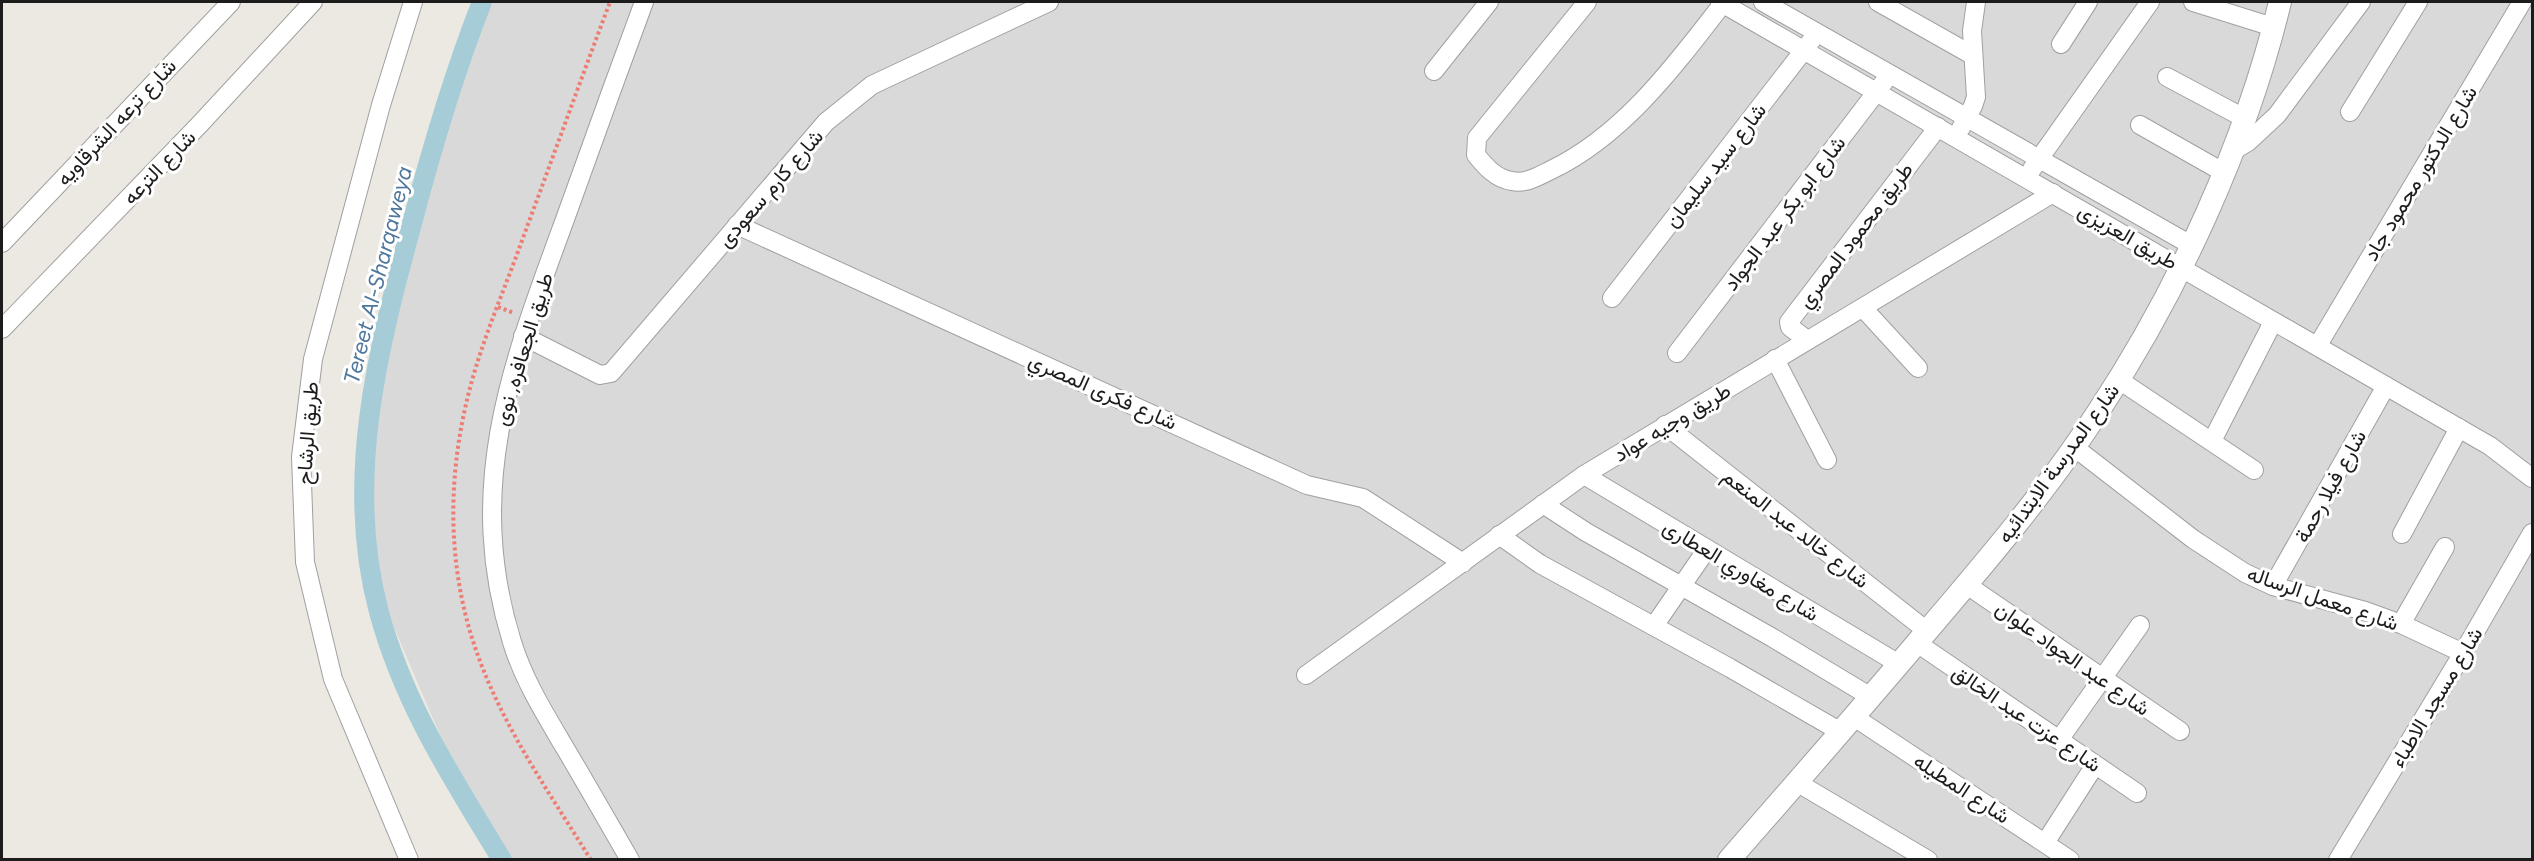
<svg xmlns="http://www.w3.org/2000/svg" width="2534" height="861" viewBox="0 0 2534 861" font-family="Figtree,Vazirmatn,sans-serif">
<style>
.residential{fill:#dad9d9}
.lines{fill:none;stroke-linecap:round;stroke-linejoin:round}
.canal{stroke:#a6cdd7;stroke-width:20}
.minor-casing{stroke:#a0a0a0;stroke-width:20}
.tertiary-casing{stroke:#a0a0a0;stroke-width:24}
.path{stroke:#ed7d73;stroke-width:4;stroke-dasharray:3 3;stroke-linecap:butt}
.minor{stroke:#fff;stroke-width:18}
.tertiary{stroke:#fff;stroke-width:22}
.labels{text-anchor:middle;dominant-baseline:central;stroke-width:6;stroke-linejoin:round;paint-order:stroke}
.street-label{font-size:21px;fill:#1c1c1c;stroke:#fff}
.water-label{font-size:22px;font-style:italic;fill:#4e779c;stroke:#fff}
</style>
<rect width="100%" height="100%" fill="#ece9e2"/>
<polygon class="residential" points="479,2 2532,2 2532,859 504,859 469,803 393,625 378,572 372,518 377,408 391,298 402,244 430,137 447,84"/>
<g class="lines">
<path class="canal" d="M482,2C453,75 431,151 411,227C377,352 344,483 379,612C404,705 453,779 502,860"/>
<g class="minor-casing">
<g id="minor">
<path d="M1587,2L1477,138L1476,155C1485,166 1496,179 1512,181C1526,184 1539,176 1551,170C1624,135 1676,64 1724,2"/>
<polyline points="1720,2 2490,446 2532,478"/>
<polyline points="1763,2 2191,245"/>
<polyline points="1878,2 1972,55"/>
<polyline points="2193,2 2273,27"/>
<polyline points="2061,44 2088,2"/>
<polyline points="1434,71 1489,2"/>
<polyline points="2167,77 2244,118"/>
<polyline points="2350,112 2418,2"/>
<polyline points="2140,125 2223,172"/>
<polyline points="1961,128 1973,106 1976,97 1972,31 1976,2"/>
<polyline points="2231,152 2248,142 2277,115 2361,2"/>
<polyline points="2032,169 2150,2"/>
<polyline points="737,225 1307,485 1363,498 1463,563"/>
<polyline points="2,243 231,2"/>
<polyline points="1612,298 1811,41"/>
<polyline points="1863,308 1918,368"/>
<polyline points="2,329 200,124 313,2"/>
<polyline points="523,336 600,375 611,373 826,122 872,85 1049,2"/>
<polyline points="1807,340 1790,327 1789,322 1938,127"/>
<polyline points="2318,345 2522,2"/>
<polyline points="1677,353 1884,82"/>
<polyline points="1775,359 1827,460"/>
<polyline points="2119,380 2254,470"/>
<polyline points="1665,425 1927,631"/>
<polyline points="2212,441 2273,322"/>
<polyline points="2074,447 2193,539 2245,573 2273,586 2365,611 2401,624 2463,653"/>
<polyline points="1584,475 1899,664"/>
<polyline points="1543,504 1586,532 1773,638 1871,697"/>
<polyline points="2402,534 2459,428"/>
<polyline points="1499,535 1540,564 1730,668 1841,732"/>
<polyline points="1967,585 2180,731"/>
<polyline points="2273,586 2386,386"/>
<polyline points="2401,624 2445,547"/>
<polyline points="1654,626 1707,549"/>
<polyline points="1917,643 2137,793"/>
<polyline points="1306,675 1584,475 2053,193"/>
<polyline points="1854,717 2070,860"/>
<polyline points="2059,740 2140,625"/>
<polyline points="1798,783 1928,860"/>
<polyline points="2045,843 2095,765"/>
<polyline points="409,860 333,679 305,562 301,457 313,359 381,105 413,2"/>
<path d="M630,860C608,822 587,785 565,748C545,714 524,681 512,642C464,487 511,366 564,222C590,149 617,75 644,2"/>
<polyline points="2338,860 2463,653 2532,533"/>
</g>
</g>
<g class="tertiary-casing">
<path id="tertiary" d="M1729,860C1792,788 1854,717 1916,644C1980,569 2044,495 2098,412C2178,291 2246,143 2280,2"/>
</g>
<g class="path">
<polyline points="498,307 514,313"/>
<path d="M591,860C549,792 502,726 476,650C448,570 447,483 467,400C480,344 505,289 524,235C553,157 581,79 610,2"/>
</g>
<use href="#minor" class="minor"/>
<use href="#tertiary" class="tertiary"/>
</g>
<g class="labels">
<g class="street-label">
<text transform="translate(116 122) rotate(-47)">شارع ترعه الشرقاويه</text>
<text transform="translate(1715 165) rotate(-52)">شارع سيد سليمان</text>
<text transform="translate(159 167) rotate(-46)">شارع الترعه</text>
<text transform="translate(2420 173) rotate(-59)">شارع الدكتور محمود جاد</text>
<text transform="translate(770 188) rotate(-49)">شارع كارم سعودى</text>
<text transform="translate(1784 213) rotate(-53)">شارع ابو بكر عبد الجواد</text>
<text transform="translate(1855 235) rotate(-53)">طريق محمود المصري</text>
<text transform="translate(2128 236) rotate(30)">طريق العزيزى</text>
<text transform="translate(523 349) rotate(-73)">طريق الجعافره, نوى</text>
<text transform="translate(1103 391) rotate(24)">شارع فكرى المصري</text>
<text transform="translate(1672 422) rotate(-31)">طريق وجيه عواد</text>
<text transform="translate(307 433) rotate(-86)">طريق الرشاح</text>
<text transform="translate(2058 463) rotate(-54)">شارع المدرسة الابتدائيه</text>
<text transform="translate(2330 486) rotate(-61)">شارع فيلا رحمة</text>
<text transform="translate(1796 528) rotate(38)">شارع خالد عبد المنعم</text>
<text transform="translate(1741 570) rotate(31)">شارع مغاوري العطارى</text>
<text transform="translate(2323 598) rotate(19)">شارع معمل الرساله</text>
<text transform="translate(2073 658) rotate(35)">شارع عبد الجواد علوان</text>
<text transform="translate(2436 697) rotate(-59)">شارع مسجد الاطباء</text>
<text transform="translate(2027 718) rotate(34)">شارع عزت عبد الخالق</text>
<text transform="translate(1962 788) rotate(33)">شارع المطيله</text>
</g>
<g class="water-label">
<text transform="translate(378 275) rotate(-76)">Tereet Al-Sharqaweya</text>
</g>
</g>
<rect width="2534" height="861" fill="none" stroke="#1c1c1c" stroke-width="6"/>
</svg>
